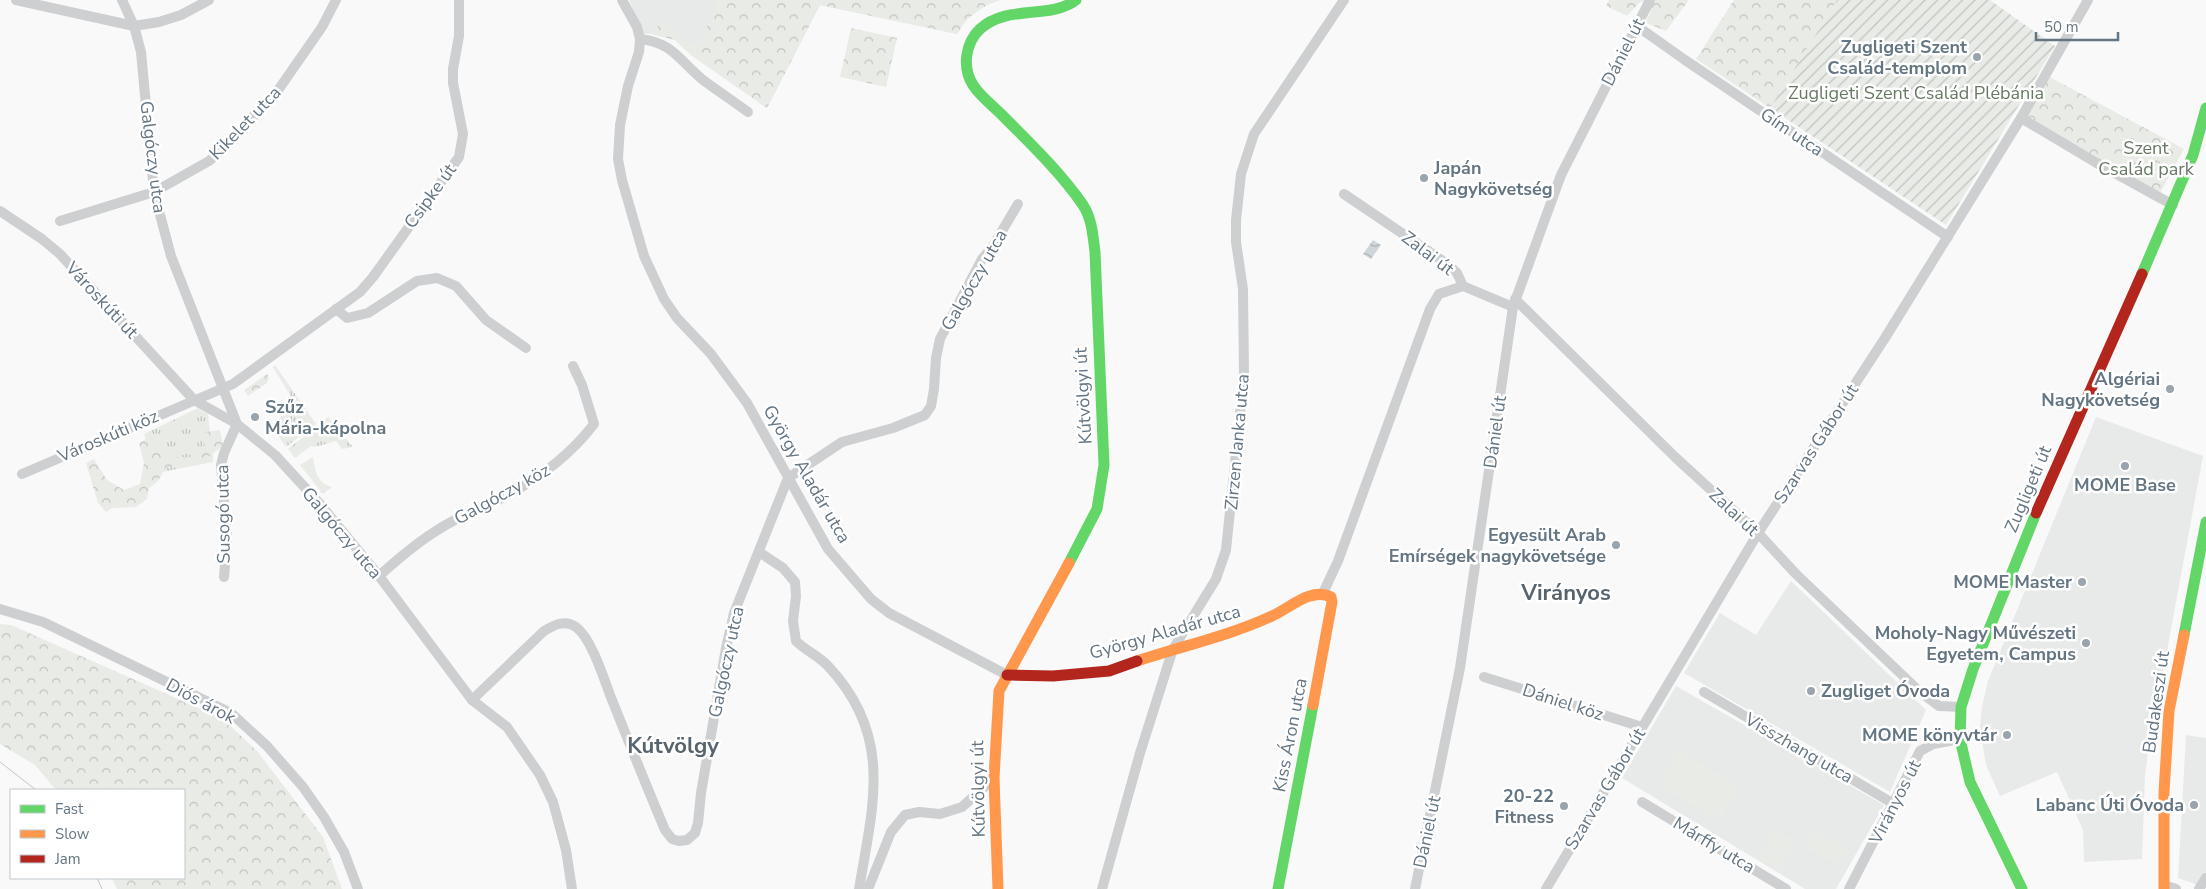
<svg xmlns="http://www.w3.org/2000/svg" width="2206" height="889" viewBox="0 0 2206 889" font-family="'Nunito Sans',sans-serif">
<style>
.built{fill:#e8e9e9}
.grass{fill:url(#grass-tufts)}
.forest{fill:url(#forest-crowns)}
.garden{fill:url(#garden-furrows)}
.pitch{fill:#e8ebe6}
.water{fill:url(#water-waves)}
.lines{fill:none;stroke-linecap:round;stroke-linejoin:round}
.street{stroke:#cecfd0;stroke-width:10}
.fast{stroke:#63d668;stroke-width:11}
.slow{stroke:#ff974d;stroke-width:11}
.jam{stroke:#b3261e;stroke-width:11}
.tram{stroke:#c3c5c6;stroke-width:1}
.poi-dot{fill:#99a4ac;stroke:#fff;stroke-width:2}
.labels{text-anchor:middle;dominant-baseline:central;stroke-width:5;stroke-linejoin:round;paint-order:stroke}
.poi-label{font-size:18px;font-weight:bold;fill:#657683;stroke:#fff;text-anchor:end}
.street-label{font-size:18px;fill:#657683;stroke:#fff}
.park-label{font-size:18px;fill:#687a64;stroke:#fff}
.district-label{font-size:22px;font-weight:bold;fill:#57646e;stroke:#fff}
</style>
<defs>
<pattern id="grass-tufts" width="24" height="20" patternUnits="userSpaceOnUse" patternTransform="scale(1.25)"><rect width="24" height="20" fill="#e8ebe6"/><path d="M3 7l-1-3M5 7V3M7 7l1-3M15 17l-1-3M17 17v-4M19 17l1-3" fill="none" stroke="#c0c3c0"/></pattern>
<pattern id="forest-crowns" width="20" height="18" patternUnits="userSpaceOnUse" patternTransform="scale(1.25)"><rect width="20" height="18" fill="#e8ebe6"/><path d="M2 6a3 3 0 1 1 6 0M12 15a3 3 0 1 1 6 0" fill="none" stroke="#c0c3c0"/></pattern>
<pattern id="garden-furrows" width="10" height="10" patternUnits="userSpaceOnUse" patternTransform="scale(1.25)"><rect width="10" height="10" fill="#e8ebe6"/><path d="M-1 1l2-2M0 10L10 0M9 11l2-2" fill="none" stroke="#c0c3c0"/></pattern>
<pattern id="water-waves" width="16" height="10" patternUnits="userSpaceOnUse" patternTransform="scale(1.25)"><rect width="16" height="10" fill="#ced6d9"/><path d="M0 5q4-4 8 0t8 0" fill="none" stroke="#abb2b5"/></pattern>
</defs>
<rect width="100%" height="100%" fill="#f9f9f9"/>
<g class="built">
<polygon points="629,0 1000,0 986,5 966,20 957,34 820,5 767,108 691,55 675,40 656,34 644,34"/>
<polygon points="2096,417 2203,456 2164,667 2157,688 2145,775 2142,859 2084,862 2083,830 2057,772 2000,796 1986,765 1980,727 1982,707 1988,681"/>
<polygon points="1791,581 1926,710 1890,792 1684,673 1720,613 1756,635"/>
<polygon points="1676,686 1884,805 1836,889 1805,889 1622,778"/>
<polygon points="2186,735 2206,738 2206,872 2198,885 2178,878"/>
</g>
<g class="grass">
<polygon points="275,365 316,424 286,447 273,428 273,423 291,409 293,400 273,367"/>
<polygon points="198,408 208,414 213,462 157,473 144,434"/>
<polygon points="328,417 353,447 342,449 336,441 315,447 311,446 295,458 288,449"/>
<path d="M313,457C315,471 317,483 332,487L323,494L300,465Z"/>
</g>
<g class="forest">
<path d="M716,0H1000C981,6 966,17 957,34L820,5L767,108L691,55L675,40L650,34L666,19L690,44H697L708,25Z"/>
<polygon points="1609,0 1689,0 1666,31 1646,23 1652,7 1641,1 1627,16 1606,6"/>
<polygon points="1734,0 1837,0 1770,108 1696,59"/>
<polygon points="851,28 897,38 886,87 840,77"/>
<polygon points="2046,75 2184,149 2159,195 2022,118"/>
<polygon points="267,374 269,378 267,383 248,396 244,390"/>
<polygon points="220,430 223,446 201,462 166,467 158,481 149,488 147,499 136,507 112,508 106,512 98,503 86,463 94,459 107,480 124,490 140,484 144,463 139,443 151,436 157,450 172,447 177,457 191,457 197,451 204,450 205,432"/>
<polygon points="0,624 11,625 223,719 257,751 323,837 342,889 117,889 112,878 184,878 184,790 56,790 35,765 0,744"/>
</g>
<polygon class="garden" points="1837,0 1990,0 2055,46 1946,225 1770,108"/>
<g class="pitch">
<polygon points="1678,750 1740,786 1720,821 1658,785"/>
<polygon points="1774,829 1795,840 1780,870 1759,859"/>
<polygon points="1814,830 1848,849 1839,866 1804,847"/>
</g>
<polygon class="water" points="1373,240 1381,245 1371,259 1363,254"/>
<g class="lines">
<g class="street">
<polyline points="16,0 134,26 159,22 181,15 209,0"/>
<polyline points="122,0 134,26 141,52 154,192 171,256 237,424"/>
<polyline points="622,0 637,27 640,39 639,52 628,86 620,125 618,159 622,180 644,256 664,299 677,318 711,354 747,403 828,549 871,599 889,613 1007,675"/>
<polyline points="1637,26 1685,60 1948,237"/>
<path d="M640,39C672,42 680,61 703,80C718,91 733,101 748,112"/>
<polyline points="2021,118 2095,162 2173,205"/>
<polyline points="1344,194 1446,263 1457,273 1463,286 1513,307"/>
<polyline points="0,211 42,239 60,254 194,400 237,424 275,455 320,504 379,576 472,700 507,727 540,775 553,802 566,850 572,889"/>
<polyline points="60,221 154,192 209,161 232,141 256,113 274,96 322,27 336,0"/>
<polyline points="1515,299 1675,457 1758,533 1796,574 1919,691 1939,706 1961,707"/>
<polyline points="336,309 347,318 368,313 417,281 437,278 456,286 486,320 526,348"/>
<polyline points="22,474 233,384 360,292 373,277 459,157 463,134 453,83 453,69 459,36 459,0"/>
<path d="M759,552L783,568L795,582L796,596L793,621L796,641C806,651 819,656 828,666C894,736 873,805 859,889"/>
<path d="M379,576C402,555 426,535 453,521C467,513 483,507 498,500C536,481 568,458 594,424L582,385L573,366"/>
<polyline points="224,577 227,540 221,465 224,453 237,424"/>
<polyline points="1323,593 1338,561 1430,309 1439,294 1463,286"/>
<polyline points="0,609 43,622 231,713 267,746 303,787 324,817 344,852 358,889"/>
<polyline points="1484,677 1642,727"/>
<polyline points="1704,692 1894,804"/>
<path d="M472,700L544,631C554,625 565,619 576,627C591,638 603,676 610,695C628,740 646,785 665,830L672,839L679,841L687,840L695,833L698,823L701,793L726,648L734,613L788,478L842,442L893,428L925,415L931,406L934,389L936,358L940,339L982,259L993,246L1018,204"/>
<polyline points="1642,802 1786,889"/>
<polyline points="2164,885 2176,889"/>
<polyline points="868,889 891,832 905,815 919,812 940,814 962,807 994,778"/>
<polyline points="1102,889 1140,753 1173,649 1216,579 1226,550 1244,375 1243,289 1236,242 1236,220 1241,174 1254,134 1344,0"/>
<polyline points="1415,889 1460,668 1513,307 1561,175 1650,0"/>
<polyline points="1546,889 1758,533 1885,338 2021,118 2088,0"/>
<polyline points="1849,889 1920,751 1933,744 1960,739"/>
<polyline points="2199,889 2206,878"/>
</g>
<g class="fast">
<polyline points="2142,274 2193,155 2206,108"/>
<path d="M1069,563L1097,509L1104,465L1095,252C1093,236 1092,219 1083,205C1060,172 1030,143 1002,115C993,106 980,96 973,85C962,68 965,43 980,29C1007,4 1050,20 1076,0"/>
<polyline points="2184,635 2206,522"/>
<polyline points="1278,889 1313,705"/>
<polyline points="2022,889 1970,782 1960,739 1961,707 1973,669 2036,513"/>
</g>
<g class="slow">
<path d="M1137,661C1182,646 1229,636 1272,616C1290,608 1311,587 1331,597L1332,602L1313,705"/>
<polyline points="998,889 994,778 999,691 1069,563"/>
<polyline points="2164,889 2164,792 2169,711 2184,635"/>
</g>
<g class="jam">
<polyline points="2036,513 2142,274"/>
<polyline points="1007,675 1053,676 1109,671 1137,661"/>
</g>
<g class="tram">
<polyline points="0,762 36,790"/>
<polyline points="97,878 102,889"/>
</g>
</g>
<g class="poi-dot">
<circle cx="1977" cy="57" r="5"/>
<circle cx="1424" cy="178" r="5"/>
<circle cx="2170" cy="389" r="5"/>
<circle cx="255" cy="417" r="5"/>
<circle cx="2125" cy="466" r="5"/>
<circle cx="1616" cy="545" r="5"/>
<circle cx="2082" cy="582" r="5"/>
<circle cx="2086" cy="643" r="5"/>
<circle cx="1811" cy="691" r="5"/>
<circle cx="2007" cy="735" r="5"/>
<circle cx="2194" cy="805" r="5"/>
<circle cx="1564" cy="806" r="5"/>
</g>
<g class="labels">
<g class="poi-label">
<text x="1967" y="47">Zugligeti Szent<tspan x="1967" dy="21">Család-templom</tspan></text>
<text x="1434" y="168" text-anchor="start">Japán<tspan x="1434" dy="21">Nagykövetség</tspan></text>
<text x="2160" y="379">Algériai<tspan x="2160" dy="21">Nagykövetség</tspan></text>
<text x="265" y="407" text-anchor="start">Szűz<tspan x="265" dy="21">Mária-kápolna</tspan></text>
<text x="2125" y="485" text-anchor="middle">MOME Base</text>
<text x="1606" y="535">Egyesült Arab<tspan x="1606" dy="21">Emírségek nagykövetsége</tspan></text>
<text x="2072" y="582">MOME Master</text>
<text x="2076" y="633">Moholy-Nagy Művészeti<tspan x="2076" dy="21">Egyetem, Campus</tspan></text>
<text x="1821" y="691" text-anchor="start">Zugliget Óvoda</text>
<text x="1997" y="735">MOME könyvtár</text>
<text x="1554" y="796">20-22<tspan x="1554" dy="21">Fitness</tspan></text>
<text x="2184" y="805">Labanc Úti Óvoda</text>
</g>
<g class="street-label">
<text transform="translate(1623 52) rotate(-63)">Dániel út</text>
<text transform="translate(245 123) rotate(-46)">Kikelet utca</text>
<text transform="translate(1792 132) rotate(34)">Gím utca</text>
<text transform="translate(153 157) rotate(83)">Galgóczy utca</text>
<text transform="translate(430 196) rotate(-54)">Csipke út</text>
<text transform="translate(1428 253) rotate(37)">Zalai út</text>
<text transform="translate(974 280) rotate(-60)">Galgóczy utca</text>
<text transform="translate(102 300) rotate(47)">Városkúti út</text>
<text transform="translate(1083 396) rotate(-93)">Kútvölgyi út</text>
<text transform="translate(1495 432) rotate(-82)">Dániel út</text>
<text transform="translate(108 436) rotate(-23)">Városkúti köz</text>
<text transform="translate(1237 442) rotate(-85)">Zirzen Janka utca</text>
<text transform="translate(1816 444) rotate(-57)">Szarvas Gábor út</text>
<text transform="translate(807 474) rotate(60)">György Aladár utca</text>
<text transform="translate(2028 489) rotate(-67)">Zugligeti út</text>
<text transform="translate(502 494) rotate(-29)">Galgóczy köz</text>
<text transform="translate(1734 512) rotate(43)">Zalai út</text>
<text transform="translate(223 514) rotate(-91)">Susogó utca</text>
<text transform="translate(342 533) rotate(50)">Galgóczy utca</text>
<text transform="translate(1165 632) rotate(-16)">György Aladár utca</text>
<text transform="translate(726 662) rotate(-78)">Galgóczy utca</text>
<text transform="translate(201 701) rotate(28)">Diós árok</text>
<text transform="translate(1563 702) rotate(18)">Dániel köz</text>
<text transform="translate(2156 702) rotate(-82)">Budakeszi út</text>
<text transform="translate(1290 735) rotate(-79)">Kiss Áron utca</text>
<text transform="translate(1799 748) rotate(30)">Visszhang utca</text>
<text transform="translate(978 789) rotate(-91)">Kútvölgyi út</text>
<text transform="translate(1605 789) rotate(-59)">Szarvas Gábor út</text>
<text transform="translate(1895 802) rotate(-63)">Virányos út</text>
<text transform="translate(1427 832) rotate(-78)">Dániel út</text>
<text transform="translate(1714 845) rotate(31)">Márffy utca</text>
</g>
<g class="park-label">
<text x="1916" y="93">Zugligeti Szent Család Plébánia</text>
<text x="2146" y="148">Szent<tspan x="2146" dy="21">Család park</tspan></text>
</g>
<g class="district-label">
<text x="1566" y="593">Virányos</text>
<text x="673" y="746">Kútvölgy</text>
</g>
</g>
<rect x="10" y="789" width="175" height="90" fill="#ffffff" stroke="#c1c8cd"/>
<rect x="20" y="805" width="25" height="8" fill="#63d668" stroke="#c1c8cd"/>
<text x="55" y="814" font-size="15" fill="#657683">Fast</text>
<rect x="20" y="830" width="25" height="8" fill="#ff974d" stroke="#c1c8cd"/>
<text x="55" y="839" font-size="15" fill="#657683">Slow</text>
<rect x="20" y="855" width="25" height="8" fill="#b3261e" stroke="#c1c8cd"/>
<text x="55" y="864" font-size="15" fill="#657683">Jam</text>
<path d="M2036 32v8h82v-8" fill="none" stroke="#657683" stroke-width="2.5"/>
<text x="2044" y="32" font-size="15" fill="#657683" stroke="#ffffff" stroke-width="4" paint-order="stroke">50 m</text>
</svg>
